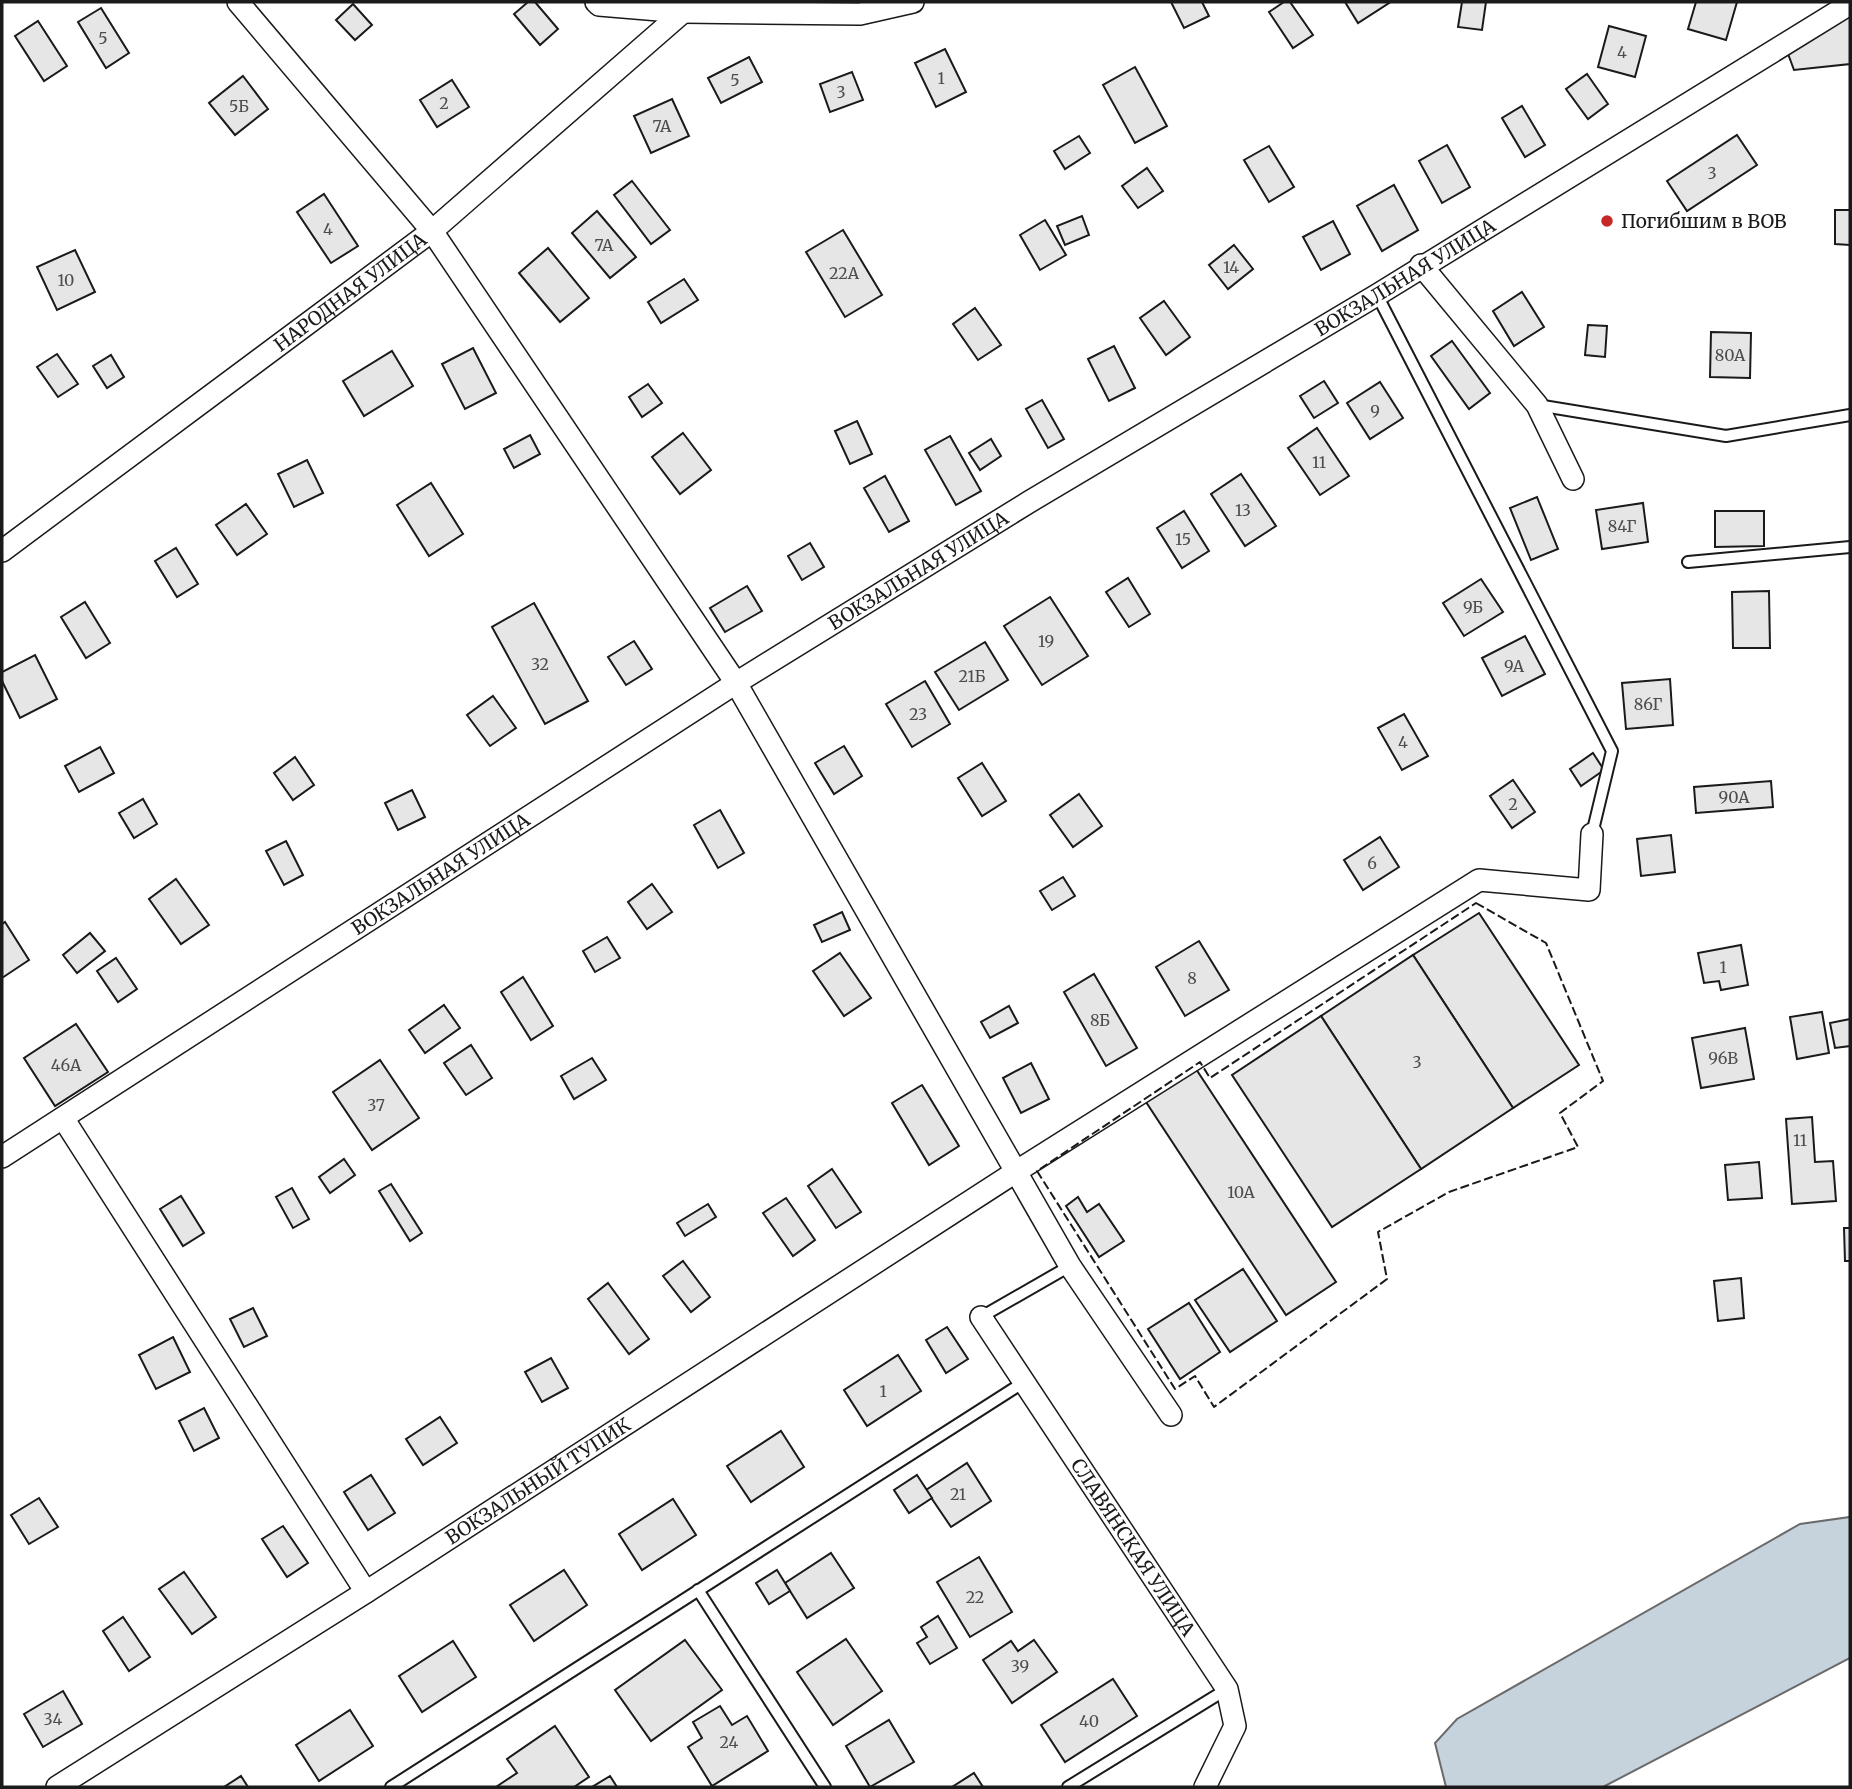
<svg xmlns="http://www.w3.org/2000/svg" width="1852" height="1789" viewBox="0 0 1852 1789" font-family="Merriweather,serif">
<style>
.water{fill:#c6d2dc;stroke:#6a6a6a;stroke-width:2}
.building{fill:#e6e6e6;stroke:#1a1a1a;stroke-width:2}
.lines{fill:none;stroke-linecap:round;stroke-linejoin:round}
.service-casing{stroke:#1a1a1a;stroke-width:14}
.minor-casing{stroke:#1a1a1a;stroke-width:24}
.service{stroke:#fff;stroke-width:10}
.minor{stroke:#fff;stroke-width:21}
.fence{stroke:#1a1a1a;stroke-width:2;stroke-dasharray:9 3.5;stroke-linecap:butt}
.poi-dot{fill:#c62828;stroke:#fff;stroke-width:2.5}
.labels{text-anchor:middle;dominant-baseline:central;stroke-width:5;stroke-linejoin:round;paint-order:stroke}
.number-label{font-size:16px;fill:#4d4d4d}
.poi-label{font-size:19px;fill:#1a1a1a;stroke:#fff;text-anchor:start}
.street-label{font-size:19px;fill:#1a1a1a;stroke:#fff}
</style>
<rect width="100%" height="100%" fill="#fff"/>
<polygon class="water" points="1850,1517 1850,1658 1603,1787 1446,1787 1435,1743 1457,1719 1800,1524"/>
<g class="building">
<polygon points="528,2 535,2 558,29 540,45 514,14"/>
<polygon points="1171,2 1202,2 1209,16 1184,28"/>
<polygon points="1284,2 1290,2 1313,35 1293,48 1269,12"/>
<polygon points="1345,2 1388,2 1389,3 1358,23"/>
<polygon points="1462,2 1486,2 1482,30 1458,27"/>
<polygon points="1696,2 1737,2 1726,40 1688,29"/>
<polygon points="353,4 372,25 355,40 336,20"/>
<polygon points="101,8 129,53 106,68 78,22"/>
<polygon points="1850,16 1850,64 1794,70 1787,51"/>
<polygon points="38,21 67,66 44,81 15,36"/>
<polygon points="1609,26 1646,36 1635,77 1598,67"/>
<polygon points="945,49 966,92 936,107 915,63"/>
<polygon points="749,57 762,82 721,103 708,78"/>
<polygon points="1135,67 1167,126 1135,143 1103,85"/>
<polygon points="852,72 863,100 830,112 820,84"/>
<polygon points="1587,74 1608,104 1588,119 1566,89"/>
<polygon points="243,76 268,109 235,135 209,103"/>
<polygon points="452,80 469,107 437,127 420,100"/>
<polygon points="672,99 689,136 651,153 634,116"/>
<polygon points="1522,106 1545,145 1525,157 1502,118"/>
<polygon points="1737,135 1757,165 1687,211 1667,181"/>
<polygon points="1079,136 1090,153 1065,169 1054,151"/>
<polygon points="1447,145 1470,187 1442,203 1419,161"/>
<polygon points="1269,146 1294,187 1269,202 1244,160"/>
<polygon points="1147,168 1163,191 1138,208 1122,186"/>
<polygon points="632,181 670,230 651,244 614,195"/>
<polygon points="1394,185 1418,230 1382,251 1357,206"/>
<polygon points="324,194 358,246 331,263 297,212"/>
<polygon points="1835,210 1850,210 1850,245 1835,244"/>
<polygon points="597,211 636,257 610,278 572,233"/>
<polygon points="1082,216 1089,235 1065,245 1057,226"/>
<polygon points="1045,220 1066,255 1040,270 1020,235"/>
<polygon points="1333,221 1350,254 1321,270 1303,237"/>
<polygon points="843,230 882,295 845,317 806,252"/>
<polygon points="1234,245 1253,269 1228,289 1209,265"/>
<polygon points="548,248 589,298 560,322 519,273"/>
<polygon points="75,250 95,292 57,310 37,267"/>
<polygon points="684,279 698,300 661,323 648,302"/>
<polygon points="1522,292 1544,327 1514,346 1493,311"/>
<polygon points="1164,301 1190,337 1166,355 1140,318"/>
<polygon points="975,308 1001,345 978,360 953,324"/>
<polygon points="1588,325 1607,326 1605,357 1585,355"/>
<polygon points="1711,332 1751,333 1750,378 1710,377"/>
<polygon points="1452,341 1490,393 1469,409 1431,356"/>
<polygon points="1114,346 1135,388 1109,401 1088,359"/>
<polygon points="473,348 496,393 465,409 442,364"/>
<polygon points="392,351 413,386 364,416 343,381"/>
<polygon points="57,354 78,384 58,397 37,367"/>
<polygon points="111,355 124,377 107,388 93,366"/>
<polygon points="1324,381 1338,403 1314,418 1300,396"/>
<polygon points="1380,382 1403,418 1370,439 1347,403"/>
<polygon points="648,384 662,403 642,417 629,397"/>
<polygon points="1042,400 1064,439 1048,448 1026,409"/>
<polygon points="857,421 872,454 850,464 835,431"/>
<polygon points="1317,428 1349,476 1320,495 1288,448"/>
<polygon points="683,433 711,470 680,494 652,457"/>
<polygon points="530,435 540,454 514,468 504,449"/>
<polygon points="950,436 981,491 956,505 925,450"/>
<polygon points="991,439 1001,456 980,470 969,453"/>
<polygon points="307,460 323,493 294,507 278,474"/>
<polygon points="1241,474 1276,526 1245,546 1211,494"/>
<polygon points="885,476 909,521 889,532 864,488"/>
<polygon points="431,483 463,534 429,556 397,505"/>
<polygon points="1537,497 1558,549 1531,560 1510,508"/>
<polygon points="1643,503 1648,542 1602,549 1596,510"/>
<polygon points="246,504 267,534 237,555 216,525"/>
<polygon points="1184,511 1209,551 1182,568 1157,528"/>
<polygon points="1715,511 1764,511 1764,546 1715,547"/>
<polygon points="810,543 824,567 802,580 788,556"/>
<polygon points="176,548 198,584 177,597 155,561"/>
<polygon points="1128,578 1150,614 1129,627 1106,592"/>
<polygon points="1481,579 1503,612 1464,636 1443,603"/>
<polygon points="747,586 762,611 725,632 710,608"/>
<polygon points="1769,591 1770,648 1733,648 1732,592"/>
<polygon points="1050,597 1088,656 1042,685 1004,626"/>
<polygon points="85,602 110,643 86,658 61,617"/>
<polygon points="534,603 588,701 545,724 492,627"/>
<polygon points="1525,636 1545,674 1502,696 1482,658"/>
<polygon points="634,641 652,669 626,685 608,657"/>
<polygon points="985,642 1008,680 959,710 935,672"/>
<polygon points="35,655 57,699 20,718 2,681 2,672"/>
<polygon points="1670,679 1673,725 1626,729 1622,683"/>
<polygon points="925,681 950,724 912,747 886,704"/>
<polygon points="493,696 516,728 490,746 467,715"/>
<polygon points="1404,714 1428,756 1402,770 1378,728"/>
<polygon points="844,746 862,776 834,794 815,763"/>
<polygon points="100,747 114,773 79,792 65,766"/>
<polygon points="1593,753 1604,770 1581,786 1570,769"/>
<polygon points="295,757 314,785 293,800 274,773"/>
<polygon points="982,763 1006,801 982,816 958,778"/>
<polygon points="1513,780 1535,812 1512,828 1490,796"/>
<polygon points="1771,781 1773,807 1696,813 1694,787"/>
<polygon points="412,790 425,817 398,830 385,803"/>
<polygon points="1079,794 1102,826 1073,847 1050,815"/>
<polygon points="143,799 157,824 134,838 119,813"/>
<polygon points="720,810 744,853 718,868 694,825"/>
<polygon points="1671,835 1675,872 1641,876 1637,839"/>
<polygon points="1380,837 1399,867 1363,890 1344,860"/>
<polygon points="286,841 303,875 284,885 266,851"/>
<polygon points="1063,877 1075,896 1052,910 1040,891"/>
<polygon points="176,879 209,925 181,944 149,899"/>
<polygon points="652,884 672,912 647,929 628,902"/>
<polygon points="842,912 850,930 822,942 814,925"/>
<polygon points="1479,913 1579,1065 1513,1108 1413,955"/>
<polygon points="5,922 29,960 2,978 2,924"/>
<polygon points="90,933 105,951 77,973 63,955"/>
<polygon points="607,937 620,958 595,972 583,951"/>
<polygon points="1199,941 1229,990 1185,1016 1156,967"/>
<polygon points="1741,945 1748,985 1721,990 1719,981 1704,983 1698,953"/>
<polygon points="840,953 871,998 844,1016 813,971"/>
<polygon points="1413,955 1513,1108 1421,1169 1321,1016"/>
<polygon points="116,958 137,989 118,1002 97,971"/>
<polygon points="1094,974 1137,1048 1106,1066 1064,992"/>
<polygon points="523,977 553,1026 531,1040 501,992"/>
<polygon points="444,1005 460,1028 425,1053 409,1030"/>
<polygon points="1009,1006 1018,1023 990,1038 981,1022"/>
<polygon points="1822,1012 1829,1053 1797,1059 1790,1017"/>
<polygon points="1321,1016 1421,1169 1332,1227 1232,1075"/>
<polygon points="1850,1019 1850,1046 1835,1048 1830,1023"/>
<polygon points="76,1024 108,1072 55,1106 24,1058"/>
<polygon points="1745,1028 1754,1079 1701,1088 1692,1038"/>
<polygon points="471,1045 492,1078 466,1095 444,1063"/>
<polygon points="592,1058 606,1080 574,1099 561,1076"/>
<polygon points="380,1060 419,1118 372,1150 333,1092"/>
<polygon points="1031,1063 1049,1099 1021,1113 1003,1078"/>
<polygon points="1196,1069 1336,1282 1286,1315 1146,1102"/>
<polygon points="922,1085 959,1146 929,1165 892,1103"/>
<polygon points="1812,1117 1815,1162 1833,1161 1836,1201 1792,1204 1786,1119"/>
<polygon points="344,1159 355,1175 330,1193 319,1177"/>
<polygon points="1759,1162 1762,1198 1728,1200 1725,1165"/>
<polygon points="832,1169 861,1212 836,1228 808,1186"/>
<polygon points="391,1184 422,1233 410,1241 379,1191"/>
<polygon points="292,1188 309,1219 293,1228 276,1197"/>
<polygon points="181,1196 204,1233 183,1246 160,1209"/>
<polygon points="1078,1197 1087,1212 1099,1204 1124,1241 1099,1257 1066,1206"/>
<polygon points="786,1198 815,1240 793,1256 763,1213"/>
<polygon points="708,1204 716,1217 685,1236 677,1223"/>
<polygon points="1844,1228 1850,1228 1850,1261 1845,1261"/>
<polygon points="683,1261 710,1297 691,1312 663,1276"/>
<polygon points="1243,1269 1277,1321 1230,1352 1195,1300"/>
<polygon points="1741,1278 1744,1318 1718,1321 1714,1281"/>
<polygon points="608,1283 649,1339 629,1354 588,1299"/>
<polygon points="1189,1303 1220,1352 1180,1379 1148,1329"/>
<polygon points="253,1308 267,1336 244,1347 230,1319"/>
<polygon points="947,1327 968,1359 946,1373 926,1340"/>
<polygon points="173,1337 190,1372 156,1389 139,1355"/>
<polygon points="898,1355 921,1391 867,1426 844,1390"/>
<polygon points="551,1358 568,1388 542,1402 525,1372"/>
<polygon points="204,1408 219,1438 194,1451 179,1421"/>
<polygon points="440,1417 457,1443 423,1465 406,1439"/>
<polygon points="781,1431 804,1467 751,1502 727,1466"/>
<polygon points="967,1463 991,1501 951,1527 926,1490"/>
<polygon points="371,1475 395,1513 368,1530 344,1492"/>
<polygon points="917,1475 932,1498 909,1513 894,1490"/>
<polygon points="39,1498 58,1527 29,1544 11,1515"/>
<polygon points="673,1499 696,1535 642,1570 619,1534"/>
<polygon points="283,1526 308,1563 287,1577 262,1539"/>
<polygon points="831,1553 854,1588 807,1618 785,1583"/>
<polygon points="979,1557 1012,1612 970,1637 937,1582"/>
<polygon points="564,1570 587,1605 534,1641 510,1605"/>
<polygon points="777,1570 790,1591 769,1604 756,1583"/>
<polygon points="184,1572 216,1617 192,1634 159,1589"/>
<polygon points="938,1616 957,1648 930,1664 917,1643 927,1637 921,1627"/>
<polygon points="123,1617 150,1657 129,1671 103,1631"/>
<polygon points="846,1639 882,1691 833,1725 797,1672"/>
<polygon points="685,1640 722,1690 651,1741 615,1690"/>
<polygon points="1034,1640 1057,1672 1012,1703 983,1660 1011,1641 1018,1651"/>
<polygon points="453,1641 476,1677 422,1712 399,1676"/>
<polygon points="1113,1679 1137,1716 1065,1762 1041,1725"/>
<polygon points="63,1691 82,1724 43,1747 24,1714"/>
<polygon points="720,1706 732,1725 747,1716 768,1751 712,1786 688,1747 702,1738 693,1722"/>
<polygon points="350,1710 373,1746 319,1781 296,1745"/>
<polygon points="889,1720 914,1762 870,1787 846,1746"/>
<polygon points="555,1726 589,1777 574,1787 496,1787 517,1773 507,1759"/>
<polygon points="974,1773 983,1787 952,1787"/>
<polygon points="241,1776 248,1787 224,1787"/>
<polygon points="610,1776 617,1787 592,1787"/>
</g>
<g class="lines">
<g class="service-casing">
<g id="service">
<polyline points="1377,295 1612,751 1592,834"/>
<polyline points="1537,405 1726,436 1850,415"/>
<polyline points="1688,562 1850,547"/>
<polyline points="981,1317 1070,1266"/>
<polyline points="698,1590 825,1787"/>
<polyline points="391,1787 1024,1382"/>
<polyline points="1068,1787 1227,1689"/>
</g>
</g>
<g class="minor-casing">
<g id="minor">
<polyline points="238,2 432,231 736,683 1070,1266 1171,1415"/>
<polyline points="596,2 599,5 683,12 860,14 913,2"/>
<polyline points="1421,265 1537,405 1573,479"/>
<path id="s1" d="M2,551L432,231L683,12"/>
<polyline points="63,1118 366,1592"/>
<path id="s2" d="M2,1157L736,683L1029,502L1377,295L1850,4"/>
<path id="s3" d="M981,1317L1227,1689L1235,1726L1205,1787"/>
<path id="s4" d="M57,1787L366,1592L1017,1171L1479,880L1589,890L1592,834"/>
</g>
</g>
<use href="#service" class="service"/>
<use href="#minor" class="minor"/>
<polygon class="fence" points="1476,903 1546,943 1603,1081 1560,1113 1578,1147 1449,1192 1378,1232 1387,1279 1214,1407 1195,1376 1175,1389 1037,1171 1200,1062 1210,1078"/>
</g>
<circle class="poi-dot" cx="1607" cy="221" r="7"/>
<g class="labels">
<g class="number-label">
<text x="103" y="38">5</text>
<text x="1622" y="52">4</text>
<text x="941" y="78">1</text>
<text x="735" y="80">5</text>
<text x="841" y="92">3</text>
<text x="444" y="103">2</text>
<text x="239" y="106">5Б</text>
<text x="662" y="126">7А</text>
<text x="1712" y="173">3</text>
<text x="328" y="229">4</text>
<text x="604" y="245">7А</text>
<text x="1231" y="267">14</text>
<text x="844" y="273">22А</text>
<text x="66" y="280">10</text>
<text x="1730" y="355">80А</text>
<text x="1375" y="411">9</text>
<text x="1319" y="462">11</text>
<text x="1243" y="510">13</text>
<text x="1622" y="526">84Г</text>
<text x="1183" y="539">15</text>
<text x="1473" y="607">9Б</text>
<text x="1046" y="641">19</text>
<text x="540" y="664">32</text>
<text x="1514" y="666">9А</text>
<text x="972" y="676">21Б</text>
<text x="1648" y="704">86Г</text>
<text x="918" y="714">23</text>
<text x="1403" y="742">4</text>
<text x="1734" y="797">90А</text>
<text x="1513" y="804">2</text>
<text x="1372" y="863">6</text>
<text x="1723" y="967">1</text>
<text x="1192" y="978">8</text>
<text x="1100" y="1020">8Б</text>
<text x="1723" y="1058">96В</text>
<text x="1417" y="1062">3</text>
<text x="66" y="1065">46А</text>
<text x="376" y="1105">37</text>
<text x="1800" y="1140">11</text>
<text x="1241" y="1192">10А</text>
<text x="883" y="1391">1</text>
<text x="958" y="1494">21</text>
<text x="975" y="1597">22</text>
<text x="1020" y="1666">39</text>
<text x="53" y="1719">34</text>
<text x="1089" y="1721">40</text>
<text x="729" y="1742">24</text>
</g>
<g class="poi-label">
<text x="1621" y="221">Погибшим в ВОВ</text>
</g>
<g class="street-label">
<text stroke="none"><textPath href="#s2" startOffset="1656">ВОКЗАЛЬНАЯ УЛИЦА</textPath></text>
<text stroke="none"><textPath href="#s1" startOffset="434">НАРОДНАЯ УЛИЦА</textPath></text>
<text stroke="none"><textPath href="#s2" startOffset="1088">ВОКЗАЛЬНАЯ УЛИЦА</textPath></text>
<text stroke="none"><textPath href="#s2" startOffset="522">ВОКЗАЛЬНАЯ УЛИЦА</textPath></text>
<text stroke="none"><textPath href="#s4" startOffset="570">ВОКЗАЛЬНЫЙ ТУПИК</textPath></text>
<text stroke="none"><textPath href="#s3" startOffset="276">СЛАВЯНСКАЯ УЛИЦА</textPath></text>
</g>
</g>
<rect width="1852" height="1789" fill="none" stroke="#1a1a1a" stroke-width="7"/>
</svg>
